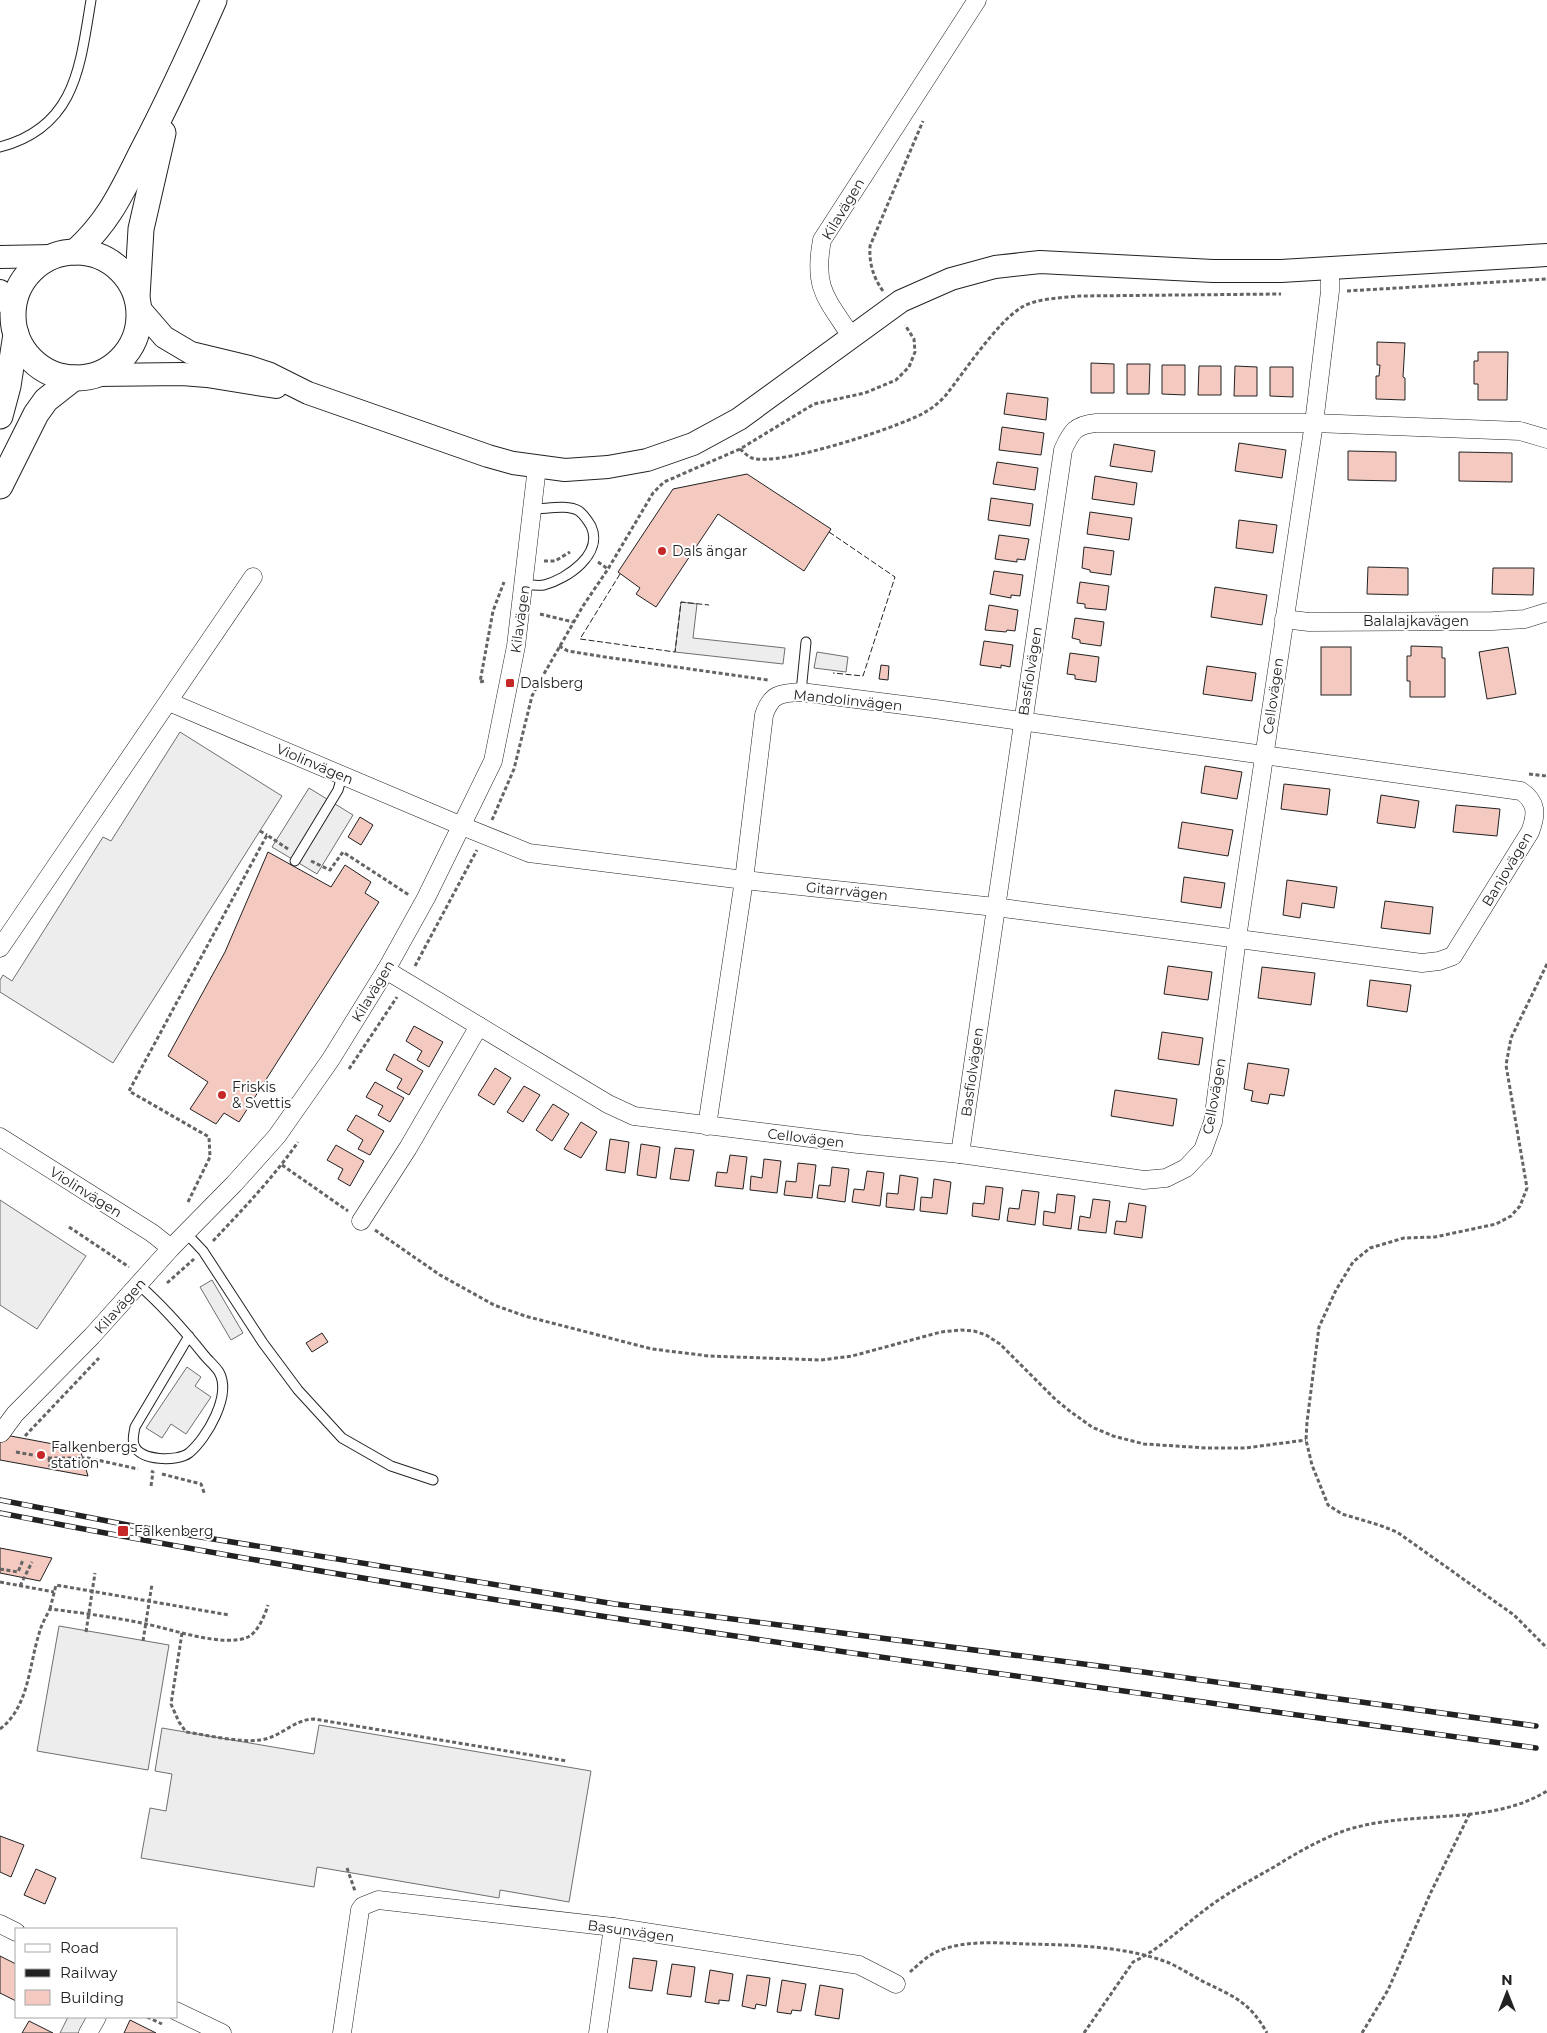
<svg xmlns="http://www.w3.org/2000/svg" width="1547" height="2033" viewBox="0 0 1547 2033" font-family="Montserrat,sans-serif">
<style>
.parking{fill:#ededed;stroke:#6f6f6f}
.building{fill:#f3c9c0;stroke:#222}
.lines{fill:none;stroke-linecap:round;stroke-linejoin:round}
.service-casing{stroke:#222;stroke-width:11}
.minor-casing{stroke:#222;stroke-width:19}
.tertiary-casing{stroke:#222;stroke-width:24}
.secondary-casing{stroke:#222;stroke-width:27}
.path{stroke:#646464;stroke-width:3;stroke-dasharray:4 2.5;stroke-linecap:butt}
.service{stroke:#fff;stroke-width:9}
.minor{stroke:#fff;stroke-width:18}
.tertiary{stroke:#fff;stroke-width:22}
.secondary{stroke:#fff;stroke-width:25}
.rail-casing{stroke:#222;stroke-width:5.5}
.rail{stroke:#fff;stroke-width:4;stroke-dasharray:11;stroke-linecap:butt}
.fence{stroke:#222;stroke-width:1;stroke-dasharray:6 2.5;stroke-linecap:butt}
.poi-dot{fill:#c62828;stroke:#fff;stroke-width:2}
.labels{text-anchor:middle;dominant-baseline:central;stroke-width:4;stroke-linejoin:round;paint-order:stroke}
.street-label{font-size:14px;fill:#222;stroke:#fff}
.poi-label{font-size:14px;fill:#222;stroke:#fff;text-anchor:start}
</style>
<rect width="100%" height="100%" fill="#fff"/>
<g class="parking">
<polygon points="681,602 697,604 693,638 785,648 783,664 675,652"/>
<polygon points="817,652 848,657 846,672 814,668"/>
<polygon points="180,732 282,796 113,1063 0,992 0,980 3,975 12,981 103,837 111,841"/>
<polygon points="309,788 353,815 317,874 272,847"/>
<polygon points="0,1200 86,1256 37,1329 0,1305"/>
<polygon points="212,1280 243,1333 231,1340 200,1287"/>
<polygon points="187,1367 201,1377 195,1386 211,1397 186,1434 171,1424 162,1438 146,1428"/>
<polygon points="59,1626 169,1645 148,1770 37,1751"/>
<polygon points="319,1725 591,1771 569,1902 500,1890 499,1898 317,1867 314,1887 141,1858 150,1808 166,1811 172,1774 155,1771 162,1728 314,1754"/>
<polygon points="68,2017 87,2017 79,2033 60,2033"/>
</g>
<g class="building">
<polygon points="1377,342 1405,343 1403,377 1405,378 1405,400 1376,399 1376,376 1379,376 1380,365 1377,365"/>
<polygon points="1478,352 1508,352 1507,400 1478,400 1478,384 1474,384 1474,361 1478,361"/>
<polygon points="1091,363 1114,364 1114,393 1091,393"/>
<polygon points="1127,364 1150,364 1149,394 1127,394"/>
<polygon points="1162,365 1185,365 1185,395 1162,394"/>
<polygon points="1199,366 1221,366 1221,395 1198,395"/>
<polygon points="1235,366 1257,367 1257,396 1234,396"/>
<polygon points="1270,367 1293,367 1293,397 1270,396"/>
<polygon points="1007,393 1048,398 1046,420 1004,414"/>
<polygon points="1002,427 1044,433 1041,455 999,450"/>
<polygon points="1239,443 1286,450 1282,478 1235,471"/>
<polygon points="1114,444 1155,451 1152,472 1110,466"/>
<polygon points="1348,451 1396,452 1396,481 1348,480"/>
<polygon points="1459,452 1512,453 1512,482 1459,481"/>
<polygon points="997,462 1038,468 1035,490 993,484"/>
<polygon points="747,474 831,529 804,571 718,514 656,607 636,594 640,588 618,572 673,489"/>
<polygon points="1095,476 1137,483 1134,505 1092,499"/>
<polygon points="991,498 1033,504 1030,526 988,520"/>
<polygon points="1090,512 1132,518 1129,540 1087,534"/>
<polygon points="1239,520 1277,525 1273,553 1236,548"/>
<polygon points="999,535 1029,539 1025,560 1017,559 1017,562 995,559"/>
<polygon points="1084,547 1114,551 1111,575 1090,572 1090,570 1082,568"/>
<polygon points="1368,567 1408,568 1408,595 1367,594"/>
<polygon points="1493,568 1534,568 1533,595 1492,594"/>
<polygon points="994,571 1023,575 1020,596 1011,595 1011,598 990,594"/>
<polygon points="1080,582 1109,586 1106,610 1085,608 1085,604 1077,603"/>
<polygon points="1215,587 1267,595 1262,625 1211,617"/>
<polygon points="989,605 1018,610 1015,631 1007,630 1006,632 985,630"/>
<polygon points="1075,618 1104,622 1101,646 1080,643 1080,640 1072,638"/>
<polygon points="984,641 1013,645 1010,667 1001,665 1001,668 980,665"/>
<polygon points="1411,646 1442,647 1442,658 1445,658 1445,697 1410,697 1410,681 1407,681 1407,656 1411,656"/>
<rect x="1321" y="647" width="30" height="48"/>
<polygon points="1508,647 1516,694 1487,699 1479,652"/>
<polygon points="1070,653 1099,657 1096,682 1075,679 1075,675 1067,674"/>
<polygon points="881,665 889,666 888,680 879,679"/>
<polygon points="1207,666 1256,673 1252,701 1203,694"/>
<polygon points="1205,766 1242,772 1237,799 1201,793"/>
<polygon points="1284,784 1330,789 1327,815 1281,809"/>
<polygon points="1381,795 1419,801 1415,828 1377,823"/>
<polygon points="1456,805 1500,809 1497,836 1453,832"/>
<polygon points="360,817 373,825 361,845 348,837"/>
<polygon points="1182,822 1233,830 1228,856 1178,848"/>
<polygon points="268,852 331,887 345,865 371,882 365,893 379,902 239,1122 224,1113 216,1124 190,1109 208,1082 168,1056 225,952"/>
<polygon points="1184,877 1225,883 1221,908 1181,902"/>
<polygon points="1287,880 1337,887 1334,908 1302,903 1300,918 1283,915"/>
<polygon points="1385,901 1433,907 1430,934 1381,928"/>
<polygon points="1168,966 1212,972 1208,1000 1164,994"/>
<polygon points="1262,967 1315,973 1311,1005 1258,998"/>
<polygon points="1370,980 1411,985 1407,1012 1367,1006"/>
<polygon points="414,1026 443,1042 429,1067 417,1060 422,1051 406,1041"/>
<polygon points="1162,1032 1203,1038 1199,1065 1158,1059"/>
<polygon points="394,1054 423,1071 409,1095 397,1088 402,1079 386,1070"/>
<polygon points="1248,1063 1289,1069 1284,1096 1270,1094 1268,1104 1251,1101 1253,1091 1244,1089"/>
<polygon points="495,1068 511,1078 494,1105 478,1095"/>
<polygon points="375,1082 404,1098 390,1122 378,1115 383,1106 366,1097"/>
<polygon points="524,1086 540,1095 523,1122 507,1112"/>
<polygon points="1115,1090 1177,1099 1173,1126 1111,1116"/>
<polygon points="553,1104 569,1114 552,1141 536,1130"/>
<polygon points="356,1115 384,1131 370,1155 358,1149 363,1140 347,1130"/>
<polygon points="581,1122 597,1132 581,1158 564,1149"/>
<polygon points="610,1139 629,1142 625,1173 606,1170"/>
<polygon points="641,1144 660,1147 656,1178 637,1175"/>
<polygon points="336,1145 364,1161 350,1186 338,1179 343,1169 327,1160"/>
<polygon points="675,1148 694,1150 689,1181 670,1179"/>
<polygon points="730,1155 747,1157 743,1189 715,1186 717,1172 727,1173"/>
<polygon points="764,1159 781,1161 777,1193 750,1190 751,1176 762,1178"/>
<polygon points="798,1163 816,1165 812,1198 784,1195 786,1181 796,1182"/>
<polygon points="832,1167 849,1169 845,1202 817,1198 819,1185 830,1186"/>
<polygon points="867,1171 884,1173 880,1206 852,1202 854,1189 864,1190"/>
<polygon points="900,1175 918,1178 914,1210 886,1207 887,1193 898,1194"/>
<polygon points="934,1179 951,1182 947,1214 920,1211 921,1197 932,1198"/>
<polygon points="986,1186 1003,1188 999,1220 972,1216 973,1203 984,1204"/>
<polygon points="1022,1190 1039,1192 1035,1225 1007,1221 1009,1208 1019,1209"/>
<polygon points="1057,1194 1075,1196 1071,1229 1043,1225 1044,1211 1055,1213"/>
<polygon points="1093,1199 1110,1201 1106,1233 1078,1230 1080,1216 1090,1218"/>
<polygon points="1129,1203 1146,1206 1142,1238 1114,1234 1116,1221 1126,1222"/>
<polygon points="322,1333 328,1342 312,1352 306,1343"/>
<polygon points="0,1434 80,1449 88,1476 0,1460"/>
<polygon points="0,1548 52,1558 40,1581 0,1573"/>
<polygon points="0,1836 24,1845 11,1877 0,1872"/>
<polygon points="36,1869 56,1878 45,1904 24,1895"/>
<polygon points="0,1956 16,1964 16,2001 0,1993"/>
<polygon points="633,1958 657,1961 652,1991 629,1988"/>
<polygon points="672,1964 695,1967 691,1997 667,1994"/>
<polygon points="710,1970 733,1974 729,2001 719,2000 719,2004 705,2002"/>
<polygon points="747,1975 770,1978 766,2006 756,2004 755,2009 742,2006"/>
<polygon points="782,1980 806,1984 801,2011 792,2010 791,2014 777,2012"/>
<polygon points="820,1985 843,1989 839,2019 815,2015"/>
<polygon points="130,2020 156,2033 124,2033"/>
<polygon points="29,2021 53,2033 22,2033"/>
</g>
<g class="lines">
<g class="service-casing">
<g id="service">
<path d="M0,147C76,127 80,66 91,0"/>
<path d="M525,584C531,585 538,586 544,585C567,579 604,554 591,526C588,521 584,515 579,511C567,504 547,509 533,509"/>
<polyline points="801,692 806,642"/>
<polyline points="295,861 338,790 342,776"/>
<polyline points="186,1233 203,1251 263,1343 298,1390 342,1438 391,1466 433,1480"/>
<path d="M139,1285C163,1306 184,1330 204,1355C208,1360 215,1366 219,1372C232,1395 207,1438 189,1453C177,1462 140,1461 134,1445C132,1439 134,1433 135,1427L189,1336"/>
</g>
</g>
<g class="minor-casing">
<g id="minor">
<path d="M851,336C826,298 813,288 822,240L977,0"/>
<polyline points="1284,619 1309,622 1493,621 1525,619 1547,612"/>
<path d="M169,702L462,826L529,853L744,880L995,907L1422,963L1439,961L1453,956L1530,832C1537,814 1537,802 1521,791L935,709L801,692C780,693 771,694 764,715L744,880L707,1126"/>
<polyline points="0,948 253,577"/>
<polyline points="386,970 608,1104 634,1116 858,1144 960,1154 1144,1180 1166,1178 1186,1168 1203,1150 1213,1122 1237,938 1314,423 1330,291 1330,269"/>
<polyline points="0,1137 152,1233 171,1248"/>
<path d="M960,1154L1063,450C1071,432 1075,425 1096,423H1314L1520,431L1547,439"/>
<polyline points="361,1221 408,1148 479,1026"/>
<polyline points="1,1433 15,1414 92,1336 171,1248 234,1184 277,1136 331,1059 386,970 426,898 493,761 516,646 537,467"/>
<polyline points="0,1924 16,1932"/>
<polyline points="176,2011 222,2033"/>
<polyline points="88,2033 97,2017"/>
<polyline points="342,2033 360,1910 363,1906 378,1900 613,1927 859,1965 896,1984"/>
<polyline points="598,2033 613,1927"/>
</g>
</g>
<g class="tertiary-casing">
<g id="tertiary">
<polyline points="0,257 53,256"/>
<polyline points="0,291 13,311"/>
<polyline points="139,308 164,337 191,353 249,367 270,374 308,393 488,456 513,463 565,470 608,467 647,460 693,444 739,419 901,301 951,279 995,267 1040,262 1213,271 1281,271 1547,255"/>
<polyline points="96,375 182,374 207,376 276,387"/>
</g>
</g>
<g class="secondary-casing">
<g id="secondary">
<circle cx="76" cy="315" r="63"/>
<path d="M75,252C110,221 123,189 144,148C169,100 192,50 214,0"/>
<polyline points="137,297 141,229 163,133"/>
<polyline points="0,416 8,386 16,334"/>
<polyline points="0,486 36,414 46,400 74,378"/>
</g>
</g>
<g class="path">
<path d="M883,291C873,277 869,263 870,246L923,121"/>
<polyline points="1347,291 1547,279"/>
<path d="M740,449C744,452 748,457 752,458C779,467 895,428 922,414C931,409 939,403 946,395C965,371 997,322 1022,307C1038,298 1061,298 1079,296L1281,294"/>
<polyline points="544,561 555,561 570,552"/>
<polyline points="598,562 608,569"/>
<polyline points="540,614 573,622"/>
<polyline points="559,646 568,651 605,657 768,680"/>
<polyline points="484,681 480,682 493,611 504,582"/>
<polyline points="1529,774 1547,776"/>
<polyline points="492,820 514,769 532,696 541,679 583,606 608,569 653,493 664,482 740,449 814,404 865,393 896,380 909,367 915,352 914,339 905,325"/>
<polyline points="260,831 267,835"/>
<polyline points="311,861 330,870 343,852 409,895"/>
<polyline points="1547,964 1511,1038 1506,1065 1527,1188 1520,1206 1511,1216 1496,1224 1435,1237 1404,1238 1370,1248 1353,1262 1336,1290 1319,1327 1307,1422 1306,1440 1312,1465 1328,1505 1342,1514 1379,1525 1397,1532 1514,1615 1547,1648"/>
<polyline points="415,966 477,850"/>
<polyline points="349,1069 397,997"/>
<polyline points="282,1165 348,1211"/>
<polyline points="188,1202 210,1157 209,1137 129,1091 267,835 288,849"/>
<polyline points="69,1227 129,1267"/>
<polyline points="375,1230 440,1275 494,1305 525,1316 652,1349 709,1356 821,1360 852,1356 941,1332 961,1330 974,1331 986,1335 1000,1344 1056,1400 1071,1412 1092,1427 1113,1436 1144,1444 1207,1448 1245,1448 1306,1440"/>
<path d="M213,1241C243,1209 273,1178 298,1142"/>
<polyline points="167,1283 194,1259"/>
<polyline points="25,1436 99,1358"/>
<polyline points="16,1452 49,1458 88,1458 138,1469"/>
<polyline points="49,1458 50,1467"/>
<polyline points="59,1468 59,1458"/>
<polyline points="162,1474 201,1484 205,1495"/>
<polyline points="151,1486 153,1472 151,1471"/>
<polyline points="0,1569 18,1572 23,1560"/>
<polyline points="0,1582 54,1592"/>
<polyline points="20,1586 32,1562"/>
<polyline points="50,1609 56,1585 229,1615"/>
<polyline points="86,1632 95,1573"/>
<path d="M182,1633L171,1704L179,1722L186,1732C207,1735 240,1743 260,1740C280,1738 294,1719 314,1719L567,1761"/>
<polyline points="143,1641 152,1584"/>
<path d="M0,1729C29,1707 29,1665 39,1634C41,1625 46,1617 50,1609C82,1613 114,1617 146,1624C171,1629 224,1648 248,1637C258,1632 265,1615 268,1605"/>
<polyline points="347,1868 355,1891"/>
<path d="M910,1972C919,1964 929,1954 941,1950C967,1940 1000,1943 1028,1944C1073,1945 1123,1946 1167,1962C1179,1967 1191,1975 1204,1982C1233,1996 1250,2002 1267,2033"/>
<polyline points="147,2017 162,2024"/>
<path d="M1084,2033L1133,1962C1160,1949 1182,1927 1206,1909C1227,1893 1251,1880 1274,1867C1295,1854 1317,1841 1341,1832C1406,1808 1487,1828 1547,1791"/>
<polyline points="1362,2033 1388,1990 1431,1892 1470,1813"/>
</g>
<use href="#service" class="service"/>
<use href="#minor" class="minor"/>
<use href="#tertiary" class="tertiary"/>
<use href="#secondary" class="secondary"/>
<g class="rail-casing">
<g id="rail">
<polyline points="0,1500 133,1526 615,1604 1107,1667 1536,1726"/>
<path d="M0,1513C508,1612 1023,1676 1536,1748"/>
</g>
</g>
<use href="#rail" class="rail"/>
<g class="fence">
<polyline points="829,532 895,577 863,676 833,673"/>
<polyline points="620,574 580,639 675,652 681,602 709,605"/>
</g>
</g>
<g class="poi-dot">
<circle cx="662" cy="551" r="5"/>
<rect x="505" y="678" width="10" height="10" rx="2.5"/>
<circle cx="222" cy="1095" r="5"/>
<circle cx="41" cy="1455" r="5"/>
<rect x="117" y="1525" width="12" height="12" rx="2.5"/>
</g>
<g class="labels">
<g class="street-label">
<text transform="translate(843 209) rotate(-59)">Kilavägen</text>
<text transform="translate(520 619) rotate(-82)">Kilavägen</text>
<text x="1416" y="621">Balalajkavägen</text>
<text transform="translate(1030 671) rotate(-81)">Basfiolvägen</text>
<text transform="translate(1273 696) rotate(-82)">Cellovägen</text>
<text transform="translate(848 700) rotate(6)">Mandolinvägen</text>
<text transform="translate(315 764) rotate(23)">Violinvägen</text>
<text transform="translate(1507 869) rotate(-59)">Banjovägen</text>
<text transform="translate(847 891) rotate(6)">Gitarrvägen</text>
<text transform="translate(373 991) rotate(-59)">Kilavägen</text>
<text transform="translate(972 1072) rotate(-82)">Basfiolvägen</text>
<text transform="translate(1214 1096) rotate(-80)">Cellovägen</text>
<text transform="translate(806 1138) rotate(7)">Cellovägen</text>
<text transform="translate(86 1192) rotate(32)">Violinvägen</text>
<text transform="translate(120 1306) rotate(-48)">Kilavägen</text>
<text transform="translate(631 1931) rotate(8)">Basunvägen</text>
</g>
<g class="poi-label">
<text x="672" y="551">Dals ängar</text>
<text x="520" y="683">Dalsberg</text>
<text x="232" y="1087">Friskis<tspan x="232" dy="16">&amp; Svettis</tspan></text>
<text x="51" y="1447">Falkenbergs<tspan x="51" dy="16">station</tspan></text>
<text x="134" y="1531">Falkenberg</text>
</g>
</g>
<rect x="15" y="1928" width="162" height="90" fill="#ffffff" stroke="#a7a7a7"/>
<rect x="25" y="1944" width="25" height="8" fill="#ffffff" stroke="#a7a7a7"/>
<text x="60" y="1953" font-size="15" fill="#222222">Road</text>
<rect x="25" y="1969" width="25" height="8" fill="#222222" stroke="#a7a7a7"/>
<text x="60" y="1978" font-size="15" fill="#222222">Railway</text>
<rect x="25" y="1990" width="25" height="15" fill="#f3c9c0" stroke="#a7a7a7"/>
<text x="60" y="2003" font-size="15" fill="#222222">Building</text>
<g transform="translate(1507 1993)" stroke="#ffffff" stroke-width="4" paint-order="stroke">
<path d="M0-4L9 19L0 12L-9 19Z" fill="#222222"/>
<text y="-8" font-size="14" font-weight="bold" text-anchor="middle" fill="#222222">N</text>
</g>
</svg>
